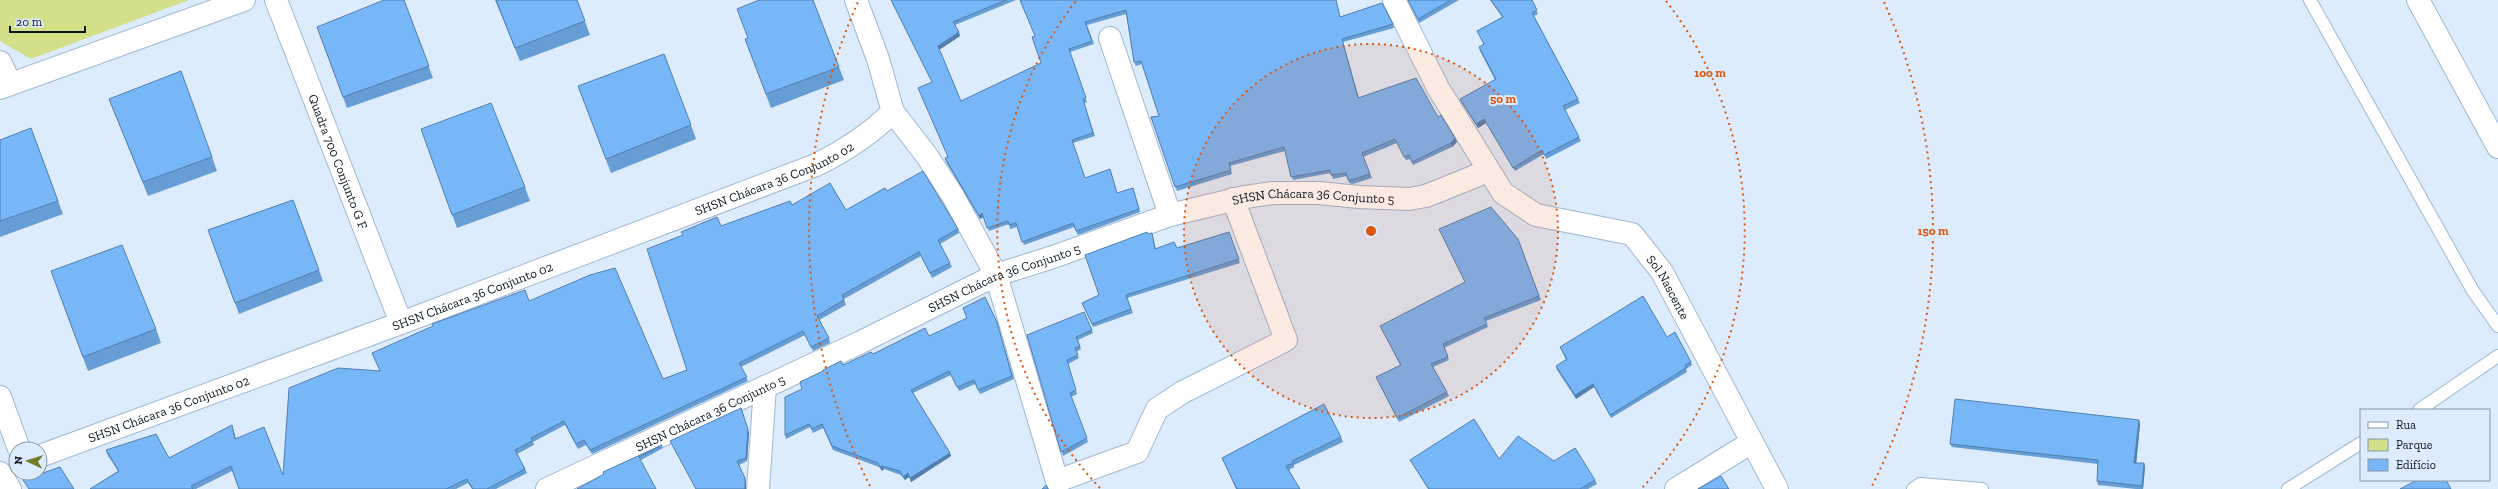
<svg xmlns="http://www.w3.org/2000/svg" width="2498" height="489" viewBox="0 0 2498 489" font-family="'Zilla Slab',serif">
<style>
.green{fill:#d3df89}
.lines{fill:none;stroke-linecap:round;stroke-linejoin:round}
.service-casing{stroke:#9eb7d2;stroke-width:14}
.minor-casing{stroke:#9eb7d2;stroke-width:24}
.tertiary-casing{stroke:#9eb7d2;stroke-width:24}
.service{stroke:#fff;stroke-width:12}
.minor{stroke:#fff;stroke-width:22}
.tertiary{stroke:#fff;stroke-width:22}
.wall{fill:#669dd4}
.shaded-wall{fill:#537fad}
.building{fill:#77b6f7;stroke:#537fad}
.ring{fill:none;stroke:#dd560d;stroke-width:2;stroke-dasharray:2 4}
.labels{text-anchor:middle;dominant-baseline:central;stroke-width:4;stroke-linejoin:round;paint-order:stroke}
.street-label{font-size:13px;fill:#0d1720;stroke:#dcecfd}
.centre{fill:#dd560d;stroke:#dcecfd;stroke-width:2}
.ring-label{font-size:12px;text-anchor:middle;font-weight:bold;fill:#dd560d;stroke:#dcecfd;stroke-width:4;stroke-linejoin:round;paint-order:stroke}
</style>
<rect width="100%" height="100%" fill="#dcecfd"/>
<polygon class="green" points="0,0 189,0 31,59 0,41"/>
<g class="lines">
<g class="service-casing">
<g id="service">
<polyline points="2310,0 2473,291 2498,326"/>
<polyline points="2419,410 2498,356"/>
<polyline points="1913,489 1920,484 1982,489"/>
<polyline points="2288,489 2361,443"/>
</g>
</g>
<g class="minor-casing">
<g id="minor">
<path id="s1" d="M276,0L401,323"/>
<path id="s2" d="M1394,0L1438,88L1503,193L1536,215L1632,234L1662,272L1777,489"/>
<polyline points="2418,0 2498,147"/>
<polyline points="1110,38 1170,215"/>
<polyline points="0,62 10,83"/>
<polyline points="0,88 244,0"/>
<polyline points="893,112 927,156 953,196 996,275 1057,481 1137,452 1157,409 1183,392 1286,340 1233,199"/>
<polyline points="0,397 19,449"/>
<path id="s3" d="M547,489L859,343L996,275L1053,257L1170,215L1245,197L1273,193H1319L1359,197L1409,199L1426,196L1488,171"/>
<polyline points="758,489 765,387"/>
<polyline points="1676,489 1752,442"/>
</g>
</g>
<g class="tertiary-casing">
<g id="tertiary">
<path id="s4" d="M40,456L401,323L816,165C845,151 869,135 893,112L878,59L856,0"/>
<polyline points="0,473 10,489"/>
</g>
</g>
<use href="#service" class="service"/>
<use href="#minor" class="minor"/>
<use href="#tertiary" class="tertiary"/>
</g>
<g class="wall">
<polygon points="404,0 433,78 347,108 317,27"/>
<polygon points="495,0 577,0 590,35 520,61"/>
<polygon points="891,0 1016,0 955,25 960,36 939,50 961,101 1041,63 1035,36 1020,0 1336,0 1340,16 1393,24 1394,28 1343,42 1359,98 1438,117 1457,142 1452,147 1413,165 1410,159 1406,160 1397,143 1363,157 1372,178 1353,184 1349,183 1347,176 1333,179 1331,173 1293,180 1285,151 1230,166 1232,174 1177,191 1151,117 1159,116 1142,64 1136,66 1134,62 1126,14 1087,25 1094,44 1070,52 1087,102 1084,103 1095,136 1073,143 1085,178 1117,193 1133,188 1140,212 1078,235 1074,227 1024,245 1017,227 1010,229 1009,224 989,231 983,217 980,219 946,162 945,158 948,157 932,82"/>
<polygon points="1408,0 1459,0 1419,23"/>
<polygon points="1490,0 1532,0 1538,14 1534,16 1578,99 1580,103 1565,110 1581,141 1546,159 1544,154 1515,171 1486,123 1478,128 1461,102 1460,99 1495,80 1480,51 1479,47 1484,45 1477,31 1502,17"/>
<polygon points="745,39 839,67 844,80 771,108"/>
<polygon points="578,86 691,125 696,139 611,173"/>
<polygon points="109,99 212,157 217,171 148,196"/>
<polygon points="31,128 63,214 0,237 0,140"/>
<polygon points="421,129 525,187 530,201 457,228"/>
<polygon points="887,191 958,229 959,233 940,244 950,263 952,267 932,278 921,256 844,299 846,305 819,320 829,338 830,343 813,351 805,335 741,367 748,381 592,454 586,445 578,449 565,425 533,442 534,445 517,454 525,469 527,473 496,489 472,489 468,483 456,489 239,489 232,471 196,489 90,489 118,471 107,454 106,450 169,458 233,429 236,438 283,475 379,371 529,301 663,379 687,370 721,226 792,205 846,210"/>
<polygon points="293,200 323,281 239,314 208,230"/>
<polygon points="1439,229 1518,239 1541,300 1486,321 1488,327 1444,348 1449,360 1433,367 1447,392 1449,396 1399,422 1376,377 1400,365 1380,326 1465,282"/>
<polygon points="1229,232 1240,263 1127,298 1133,313 1093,327 1082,303 1099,295 1148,234 1152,233 1156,249 1177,248"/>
<polygon points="51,271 156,329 161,343 88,371"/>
<polygon points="998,326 1014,379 980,394 975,384 959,391 951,375 913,393 950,453 951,456 911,482 909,477 905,480 901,475 884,469 882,471 879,467 833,450 823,428 813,433 810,427 786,439 785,435 802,389 843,365 873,354 929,336"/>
<polygon points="1092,330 1093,333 1078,340 1081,349 1076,352 1079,358 1068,364 1077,394 1071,397 1088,442 1063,456 1027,335"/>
<polygon points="1667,337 1691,362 1692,365 1686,369 1687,372 1611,418 1594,387 1576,399 1557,370 1556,366 1566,360 1560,347"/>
<polygon points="2139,420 2140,424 2136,463 2144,463 2145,467 2143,489 2136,489 2098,485 2097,481 2098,464 1952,447 1950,444"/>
<polygon points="749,433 747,461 739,465 746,482 746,489 696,489 672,444 670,441"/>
<polygon points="1341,437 1343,442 1294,465 1294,467 1289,470 1300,489 1236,489 1222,458"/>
<polygon points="662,445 663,448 641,460 604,475 603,472"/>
<polygon points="1499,459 1554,461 1595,480 1597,484 1588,489 1428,489 1412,463 1410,460"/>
</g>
<g class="shaded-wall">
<polygon points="959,32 960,36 939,50 938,46"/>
<polygon points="1484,119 1486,123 1478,128 1476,124"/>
<polygon points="1455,138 1457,142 1452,147 1451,143"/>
<polygon points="982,213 983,217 980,219 979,216"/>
<polygon points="1593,384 1594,387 1576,399 1575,395"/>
<polygon points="741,408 749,433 747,461 746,458"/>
<polygon points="2139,420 2140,424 2136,466 2134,463"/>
<polygon points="950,453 951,456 911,482 910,478"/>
<polygon points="2144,463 2145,467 2143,489 2142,486"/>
<polygon points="882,466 884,469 882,471 880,467"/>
<polygon points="908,473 909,477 905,480 903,477"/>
<polygon points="745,478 746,482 746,489 745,489"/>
</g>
<g class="building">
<polygon points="384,0 404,0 429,66 343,97 317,27"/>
<polygon points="496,0 577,0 585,21 515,48"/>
<polygon points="759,0 813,0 839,67 766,94 745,39 748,38 737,9"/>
<polygon points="891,0 1006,0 953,22 959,32 938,46 961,101 1041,63 1032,37 1035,36 1020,0 1336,0 1340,17 1382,3 1393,24 1342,39 1358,98 1416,78 1438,117 1441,115 1455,138 1451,143 1412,162 1409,155 1404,157 1395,139 1362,153 1370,174 1351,180 1348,180 1346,173 1331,175 1330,170 1291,177 1284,147 1229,163 1231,170 1175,187 1151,117 1159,116 1141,61 1134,62 1126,10 1085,22 1092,41 1069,49 1086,98 1083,99 1093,133 1072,140 1085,178 1110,169 1117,193 1133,188 1139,209 1076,231 1073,223 1022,242 1016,223 1009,225 1008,221 987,228 982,213 979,216 945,158 948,157 918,88 932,82"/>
<polygon points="1408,0 1451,0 1418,19"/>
<polygon points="1491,0 1532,0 1537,10 1532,13 1578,99 1563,106 1579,137 1544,155 1542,150 1513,168 1484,119 1476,124 1460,99 1496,79 1479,47 1484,44 1477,31 1503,17"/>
<polygon points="664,54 691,125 606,159 578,86"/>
<polygon points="181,71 212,157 143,182 109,99"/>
<polygon points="491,103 525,187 452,215 421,129"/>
<polygon points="31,128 58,201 0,221 0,140"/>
<polygon points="923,171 958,229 938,240 950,263 930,273 919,252 842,295 844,300 817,316 829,338 811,347 803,331 739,363 747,377 590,450 584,440 576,444 564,421 531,438 532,441 515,450 525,469 487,489 473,489 467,479 446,489 239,489 231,466 191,486 193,489 90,489 119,471 106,450 156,434 169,458 232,425 235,439 264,427 283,475 289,388 338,368 380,371 372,353 433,326 432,324 525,290 529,301 590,275 615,268 663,379 687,370 647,249 683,235 681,232 717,217 721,226 790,201 792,205 830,183 846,210 885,188 887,191"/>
<polygon points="293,200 319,270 235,303 208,230"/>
<polygon points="1491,207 1518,239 1539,296 1484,318 1487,324 1443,344 1448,357 1431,364 1447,392 1397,418 1376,377 1401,365 1380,326 1465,282 1439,229"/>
<polygon points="1147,232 1148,234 1152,233 1155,249 1174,242 1177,248 1229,232 1239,259 1126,295 1131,309 1092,324 1082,303 1099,295 1085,255"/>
<polygon points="122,245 156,329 83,357 51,271"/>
<polygon points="1643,296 1667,337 1675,332 1691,362 1685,365 1686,368 1610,415 1593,384 1575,395 1556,366 1567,359 1560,347"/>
<polygon points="985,297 997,322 1012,376 978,390 974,380 957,387 949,371 911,390 950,453 910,478 908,473 903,477 900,471 882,466 880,467 878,463 832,446 822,424 812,429 809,424 785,435 785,397 802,389 800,382 823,371 823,370 841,361 843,365 871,352 873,354 925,328 929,336 967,318 963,308"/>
<polygon points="1084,312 1092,330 1076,337 1080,346 1075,348 1078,355 1067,360 1076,390 1070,393 1087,438 1061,452 1027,335"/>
<polygon points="1955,399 2139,420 2134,463 2144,463 2142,486 2097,481 2098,460 1950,444"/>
<polygon points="1324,404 1341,437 1292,461 1293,463 1286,466 1300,489 1237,489 1222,458"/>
<polygon points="741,408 748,429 746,458 737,461 745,478 745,489 696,489 670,441"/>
<polygon points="1474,419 1499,459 1518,436 1554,461 1575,448 1595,480 1580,489 1429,489 1410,460"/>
<polygon points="662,445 639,457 656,489 577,489 604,474 603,472"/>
<polygon points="60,467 74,489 29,489 23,480"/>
<polygon points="1721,476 1729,489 1698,489"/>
<polygon points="2417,480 2446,480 2451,489 2400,489"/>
<polygon points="1046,485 1048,489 1042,489"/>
</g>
<circle cx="1371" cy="231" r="187" fill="#dd560d" fill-opacity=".12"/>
<g class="ring">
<circle cx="1371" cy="231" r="187"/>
<path d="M1100 488A374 374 0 0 1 1076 1M1666 1A374 374 0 0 1 1642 488"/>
<path d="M870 486A562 562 0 0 1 858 2M1884 2A562 562 0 0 1 1872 486"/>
</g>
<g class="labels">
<g class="street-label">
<text stroke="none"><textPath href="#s1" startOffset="173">Quadra 700 Conjunto G F</textPath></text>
<text stroke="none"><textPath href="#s4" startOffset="785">SHSN Chácara 36 Conjunto 02</textPath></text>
<text stroke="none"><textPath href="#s3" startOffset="827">SHSN Chácara 36 Conjunto 5</textPath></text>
<text stroke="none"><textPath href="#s3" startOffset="504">SHSN Chácara 36 Conjunto 5</textPath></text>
<text stroke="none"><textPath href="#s2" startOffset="424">Sol Nascente</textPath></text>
<text stroke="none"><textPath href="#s4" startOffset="461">SHSN Chácara 36 Conjunto 02</textPath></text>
<text stroke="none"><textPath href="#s4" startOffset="137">SHSN Chácara 36 Conjunto 02</textPath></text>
<text stroke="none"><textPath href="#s3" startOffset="180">SHSN Chácara 36 Conjunto 5</textPath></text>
</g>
</g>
<circle cx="1371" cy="231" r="6" class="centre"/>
<g class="ring-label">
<text x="1710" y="77">100 m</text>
<text x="1503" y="103">50 m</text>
<text x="1933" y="235">150 m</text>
</g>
<rect x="2360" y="409" width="130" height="72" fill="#dcecfd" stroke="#8997a5"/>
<rect x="2368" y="422" width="20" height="6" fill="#ffffff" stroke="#8997a5"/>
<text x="2396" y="429" font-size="12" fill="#0d1720">Rua</text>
<rect x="2368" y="439" width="20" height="12" fill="#d3df89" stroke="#8997a5"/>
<text x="2396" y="449" font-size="12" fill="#0d1720">Parque</text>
<rect x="2368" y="459" width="20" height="12" fill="#77b6f7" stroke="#8997a5"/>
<text x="2396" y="469" font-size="12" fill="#0d1720">Edifício</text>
<g transform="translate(28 461) rotate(274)"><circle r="19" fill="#dcecfd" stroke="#8997a5"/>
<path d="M0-3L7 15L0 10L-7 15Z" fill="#727b26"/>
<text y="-6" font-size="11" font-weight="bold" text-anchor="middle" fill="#0d1720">N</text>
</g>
<path d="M10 26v6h75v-6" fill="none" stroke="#0d1720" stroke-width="2"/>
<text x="16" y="26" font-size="12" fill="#0d1720" stroke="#dcecfd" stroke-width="3" paint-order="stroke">20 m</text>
</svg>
